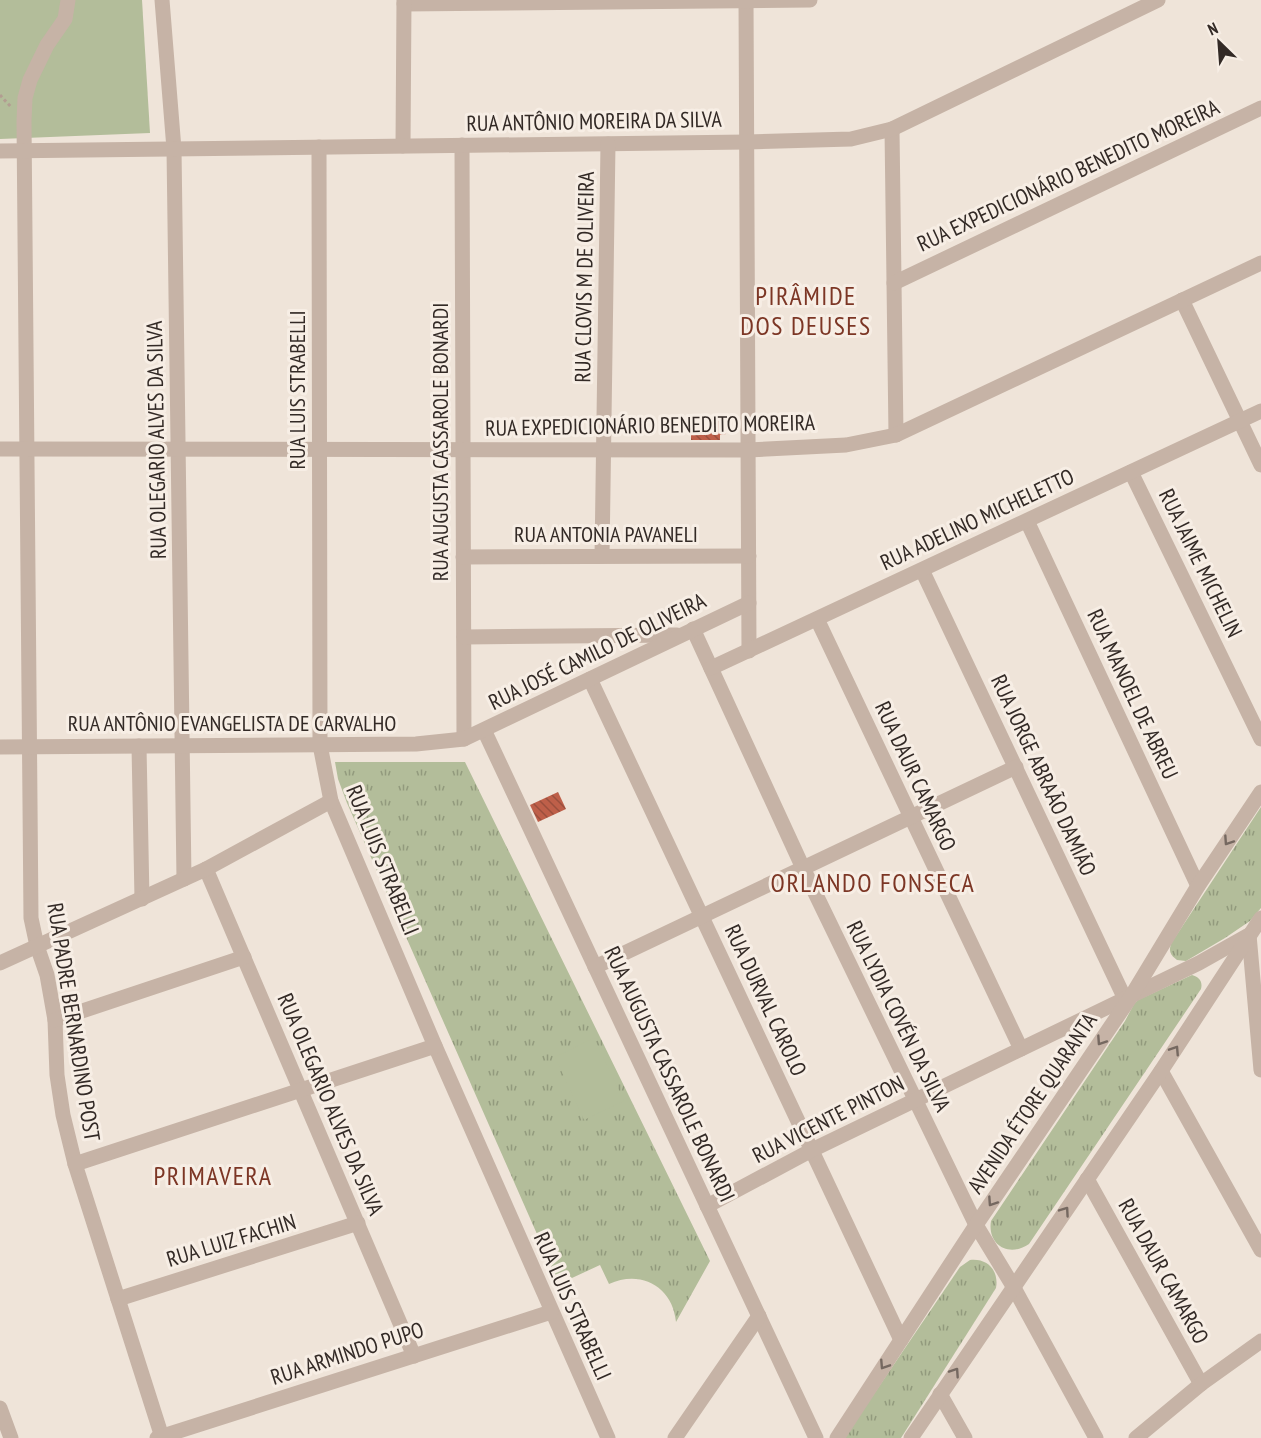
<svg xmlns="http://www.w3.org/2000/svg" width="1261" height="1438" viewBox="0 0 1261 1438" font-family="'PT Sans Narrow',sans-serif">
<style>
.grass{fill:url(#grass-tufts)}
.park{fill:#b3bd9a}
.building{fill:url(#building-back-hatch)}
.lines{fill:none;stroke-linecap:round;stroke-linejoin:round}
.path{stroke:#b29d91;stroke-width:3;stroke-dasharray:3 3;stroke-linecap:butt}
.minor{stroke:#c6b3a6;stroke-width:15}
.oneway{stroke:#756860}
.labels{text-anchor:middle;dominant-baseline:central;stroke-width:6;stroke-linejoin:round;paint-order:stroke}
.street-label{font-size:22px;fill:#332a26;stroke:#f7eee5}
.quarter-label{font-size:26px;letter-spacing:1.5px;fill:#7c3625;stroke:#f7eee5}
</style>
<defs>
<pattern id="grass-tufts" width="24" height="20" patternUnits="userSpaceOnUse" patternTransform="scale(1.5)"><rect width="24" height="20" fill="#b3bd9a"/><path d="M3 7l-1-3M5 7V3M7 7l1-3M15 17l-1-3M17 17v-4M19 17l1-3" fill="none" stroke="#929a7d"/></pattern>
<pattern id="building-back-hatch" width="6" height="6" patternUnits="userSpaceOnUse" patternTransform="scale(1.5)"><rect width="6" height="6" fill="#be5f49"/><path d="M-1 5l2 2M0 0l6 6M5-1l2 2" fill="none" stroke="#9b4f3d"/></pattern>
</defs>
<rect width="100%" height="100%" fill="#efe4d9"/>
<g class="grass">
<path d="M335,762H465L710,1261L676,1322C673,1287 641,1269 609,1284L600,1265L559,1284L347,803L338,779Z"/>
<path d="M1261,807V908L1250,921L1225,938L1186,961L1177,960C1170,955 1168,950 1172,942Z"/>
<path d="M1192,975C1199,977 1203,981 1201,989L1029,1244C1009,1258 987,1245 991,1221L1125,1021L1134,1004L1138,1000Z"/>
<path d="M970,1260C988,1258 999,1271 996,1288L901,1438H844L960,1267Z"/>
</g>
<g class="park">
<polygon points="0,0 142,0 150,133 0,139"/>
<polygon points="594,1038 624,1101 584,1120 555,1057"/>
</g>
<g class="building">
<polygon points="726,419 726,434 720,435 720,440 691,440 691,428 693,428 693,420"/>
<polygon points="558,792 566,809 538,822 530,805"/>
</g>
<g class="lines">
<polyline class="path" points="0,95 11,107"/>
<g class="minor">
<polyline points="68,0 65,19 47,45 30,80 25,98 24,121 31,918 37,946 47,975 55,1020 57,1075 63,1115 75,1164 162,1437"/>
<polyline points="162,0 174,149 184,879"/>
<polyline points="746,0 749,651"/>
<polyline points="404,4 810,0"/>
<polyline points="892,129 896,435"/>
<polyline points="462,145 464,739"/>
<polyline points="403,146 404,0"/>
<polyline points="319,147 320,745 331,801 435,1046 608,1438"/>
<polyline points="0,151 747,142 851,139 892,129 1158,0"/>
<polyline points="894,283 1261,108"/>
<polyline points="1182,300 1261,465"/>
<polyline points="0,449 748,450 846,445 896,435 1261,263"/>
<polyline points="1131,472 1261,739"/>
<polyline points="1027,521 1198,886"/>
<polyline points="602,556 608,144"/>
<polyline points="463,557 749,556"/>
<polyline points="922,570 1125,999"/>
<polyline points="817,619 1021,1049"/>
<polyline points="693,629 803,868 976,1225 1013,1286 1096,1438"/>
<polyline points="464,637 677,635"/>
<polyline points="711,668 1261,411"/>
<polyline points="590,679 901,1340"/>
<polyline points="484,730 816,1438"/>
<polyline points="139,746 142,899"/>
<polyline points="0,747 416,744 464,739 749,603"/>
<polyline points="206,869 414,1356"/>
<polyline points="1249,935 1261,1070"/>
<polyline points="0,963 206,869 331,801"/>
<polyline points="595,967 1016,767"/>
<polyline points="55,1020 244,957"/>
<polyline points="1161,1071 1261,1250"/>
<polyline points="75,1164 435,1046"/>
<polyline points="1087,1179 1201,1384"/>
<polyline points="707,1206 812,1150 1199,963 1247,936"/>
<polyline points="118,1299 358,1223"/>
<polyline points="940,1394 965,1438"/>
<polyline points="0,1408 11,1438"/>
<polyline points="157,1438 551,1312"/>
<polyline points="675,1438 759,1316"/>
<polyline points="837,1438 976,1225 1132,995 1198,886 1261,792"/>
<polyline points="911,1438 1161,1071 1261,918"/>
<polyline points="1136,1438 1201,1384 1261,1341"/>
</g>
</g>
<defs><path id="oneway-chevron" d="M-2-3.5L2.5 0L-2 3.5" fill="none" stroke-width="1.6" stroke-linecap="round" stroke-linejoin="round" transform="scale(1.5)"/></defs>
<g class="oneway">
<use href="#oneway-chevron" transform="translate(1228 841) rotate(124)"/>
<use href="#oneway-chevron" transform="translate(1101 1041) rotate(124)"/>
<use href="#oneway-chevron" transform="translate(1175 1050) rotate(-57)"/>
<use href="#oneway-chevron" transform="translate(992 1202) rotate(124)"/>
<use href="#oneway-chevron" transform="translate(1065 1211) rotate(-55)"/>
<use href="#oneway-chevron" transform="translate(884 1365) rotate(123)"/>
<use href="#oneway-chevron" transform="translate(955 1372) rotate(-56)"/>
</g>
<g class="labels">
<g class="street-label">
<text transform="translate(594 121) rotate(-1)">RUA ANTÔNIO MOREIRA DA SILVA</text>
<text transform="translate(1068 175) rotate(-25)">RUA EXPEDICIONÁRIO BENEDITO MOREIRA</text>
<text transform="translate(584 277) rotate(-89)">RUA CLOVIS M DE OLIVEIRA</text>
<text transform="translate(297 390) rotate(-90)">RUA LUIS STRABELLI</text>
<text transform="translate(650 425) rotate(-1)">RUA EXPEDICIONÁRIO BENEDITO MOREIRA</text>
<text transform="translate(156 440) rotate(-91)">RUA OLEGARIO ALVES DA SILVA</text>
<text transform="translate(440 442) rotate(-90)">RUA AUGUSTA CASSAROLE BONARDI</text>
<text transform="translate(977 519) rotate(-25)">RUA ADELINO MICHELETTO</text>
<text x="606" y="534">RUA ANTONIA PAVANELI</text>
<text transform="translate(1201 563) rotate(64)">RUA JAIME MICHELIN</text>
<text transform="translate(597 651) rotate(-26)">RUA JOSÉ CAMILO DE OLIVEIRA</text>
<text transform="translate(1133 694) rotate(65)">RUA MANOEL DE ABREU</text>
<text x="232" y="723">RUA ANTÔNIO EVANGELISTA DE CARVALHO</text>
<text transform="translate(1044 775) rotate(65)">RUA JORGE ABRAÃO DAMIÃO</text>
<text transform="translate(916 776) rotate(65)">RUA DAUR CAMARGO</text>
<text transform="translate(383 860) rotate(68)">RUA LUIS STRABELLI</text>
<text transform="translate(766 1000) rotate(65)">RUA DURVAL CAROLO</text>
<text transform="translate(899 1016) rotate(64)">RUA LYDIA COVÉN DA SILVA</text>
<text transform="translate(74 1022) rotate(81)">RUA PADRE BERNARDINO POST</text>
<text transform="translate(670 1074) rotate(65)">RUA AUGUSTA CASSAROLE BONARDI</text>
<text transform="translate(1032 1103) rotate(-56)">AVENIDA ÉTORE QUARANTA</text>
<text transform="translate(331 1104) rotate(67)">RUA OLEGARIO ALVES DA SILVA</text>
<text transform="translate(828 1119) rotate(-27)">RUA VICENTE PINTON</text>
<text transform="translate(231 1240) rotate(-17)">RUA LUIZ FACHIN</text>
<text transform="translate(1164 1271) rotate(61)">RUA DAUR CAMARGO</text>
<text transform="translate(573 1306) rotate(66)">RUA LUIS STRABELLI</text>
<text transform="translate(347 1353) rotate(-18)">RUA ARMINDO PUPO</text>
</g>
<g class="quarter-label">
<text x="806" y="295">PIRÂMIDE<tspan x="806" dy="30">DOS DEUSES</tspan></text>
<text x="873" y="882">ORLANDO FONSECA</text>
<text x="213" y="1175">PRIMAVERA</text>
</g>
</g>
<g transform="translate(1219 42) rotate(335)" stroke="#f7eee5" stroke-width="4.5" paint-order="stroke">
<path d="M0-4.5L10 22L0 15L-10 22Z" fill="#332a26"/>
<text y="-9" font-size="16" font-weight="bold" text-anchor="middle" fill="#332a26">N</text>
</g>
</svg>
